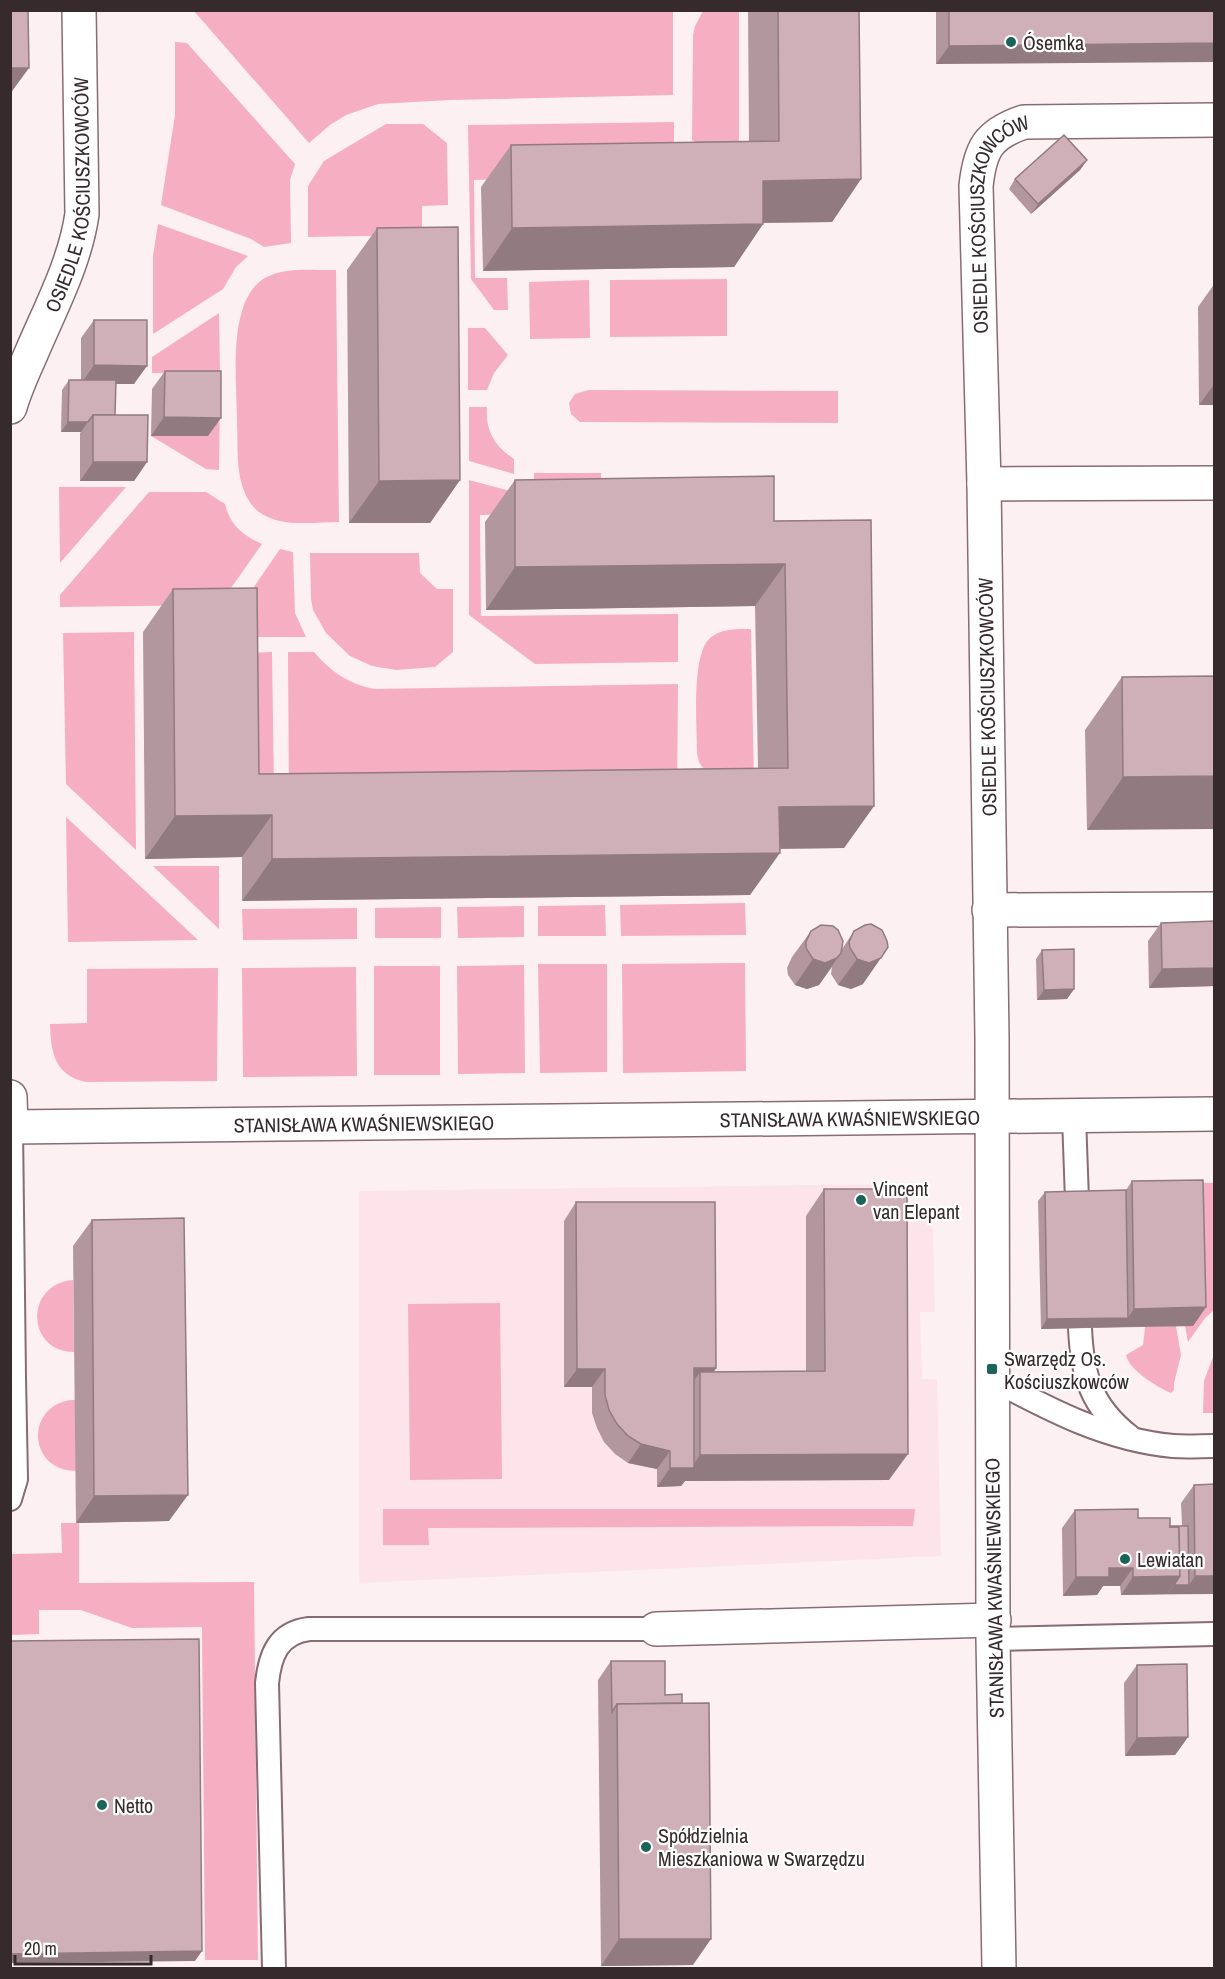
<svg xmlns="http://www.w3.org/2000/svg" width="1225" height="1979" viewBox="0 0 1225 1979" font-family="'Archivo Narrow',sans-serif">
<style>
.built{fill:#fce4ea}
.green{fill:#f6aec2}
.lines{fill:none;stroke-linecap:round;stroke-linejoin:round}
.lane-casing{stroke:#886c73;stroke-width:26}
.street-casing{stroke:#886c73;stroke-width:36}
.lane{stroke:#fff;stroke-width:22}
.street{stroke:#fff;stroke-width:33}
.wall{fill:#b2979e}
.shaded-wall{fill:#917b81}
.building{fill:#cfb0b8;stroke:#917b81;stroke-width:1.5}
.poi-dot{fill:#1b6459;stroke:#fff;stroke-width:2}
.labels{text-anchor:middle;dominant-baseline:central;stroke-width:4.5;stroke-linejoin:round;paint-order:stroke}
.poi-label{font-size:20px;fill:#362a2d;stroke:#fff;text-anchor:start}
.street-label{font-size:20px;fill:#362a2d;stroke:#fff}
</style>
<rect width="100%" height="100%" fill="#fdf0f3"/>
<polygon class="built" points="890,1184 933,1229 935,1312 920,1312 922,1379 937,1379 941,1556 359,1583 359,1191"/>
<g class="green">
<polygon points="194,11 673,11 673,95 450,100 378,104 346,115 330,125 309,143"/>
<polygon points="703,11 739,11 739,167 692,140 693,35 695,26"/>
<polygon points="175,42 187,43 295,164 290,180 291,243 264,247 251,239 161,205 175,115"/>
<polygon points="674,122 674,176 474,180 475,278 507,278 508,310 494,310 471,279 468,125"/>
<polygon points="386,124 423,124 447,143 448,205 422,206 422,235 308,237 308,186 324,161"/>
<polygon points="158,224 248,256 236,267 223,289 153,334 153,256"/>
<path d="M336,270L339,522C314,522 280,528 259,512C250,505 245,495 242,485C236,465 238,442 237,421C237,383 228,313 257,284C277,265 312,271 336,270Z"/>
<polygon points="727,279 727,336 610,337 610,280"/>
<polygon points="589,280 590,338 530,339 529,282"/>
<polygon points="219,313 220,374 152,373 152,357"/>
<polygon points="468,328 485,328 508,355 494,373 487,390 468,390"/>
<polygon points="220,390 219,470 206,469 151,436 208,436"/>
<polygon points="589,390 838,391 838,423 580,422 571,414 569,403 575,394"/>
<path d="M469,407H487C485,431 495,446 514,459V474L469,461Z"/>
<rect x="534" y="473" width="67" height="40"/>
<polygon points="469,480 514,492 515,514 480,515 481,616 678,614 678,662 535,664 469,615"/>
<polygon points="59,487 126,487 60,563"/>
<path d="M149,492H206L225,504C230,525 242,535 262,544L219,605L60,607V595Z"/>
<polygon points="280,549 293,552 295,613 306,637 245,637 234,616"/>
<polygon points="310,553 419,553 420,573 437,589 453,589 453,652 435,667 396,670 372,666 350,656 326,633 313,610 311,599"/>
<path d="M751,629L754,784L707,774L699,762L697,753C697,726 691,655 710,638C722,628 737,629 751,629Z"/>
<polygon points="134,632 136,850 66,784 63,633"/>
<polygon points="272,652 274,789 255,789 245,653"/>
<path d="M288,652H314C331,672 349,684 374,689L678,684L677,799L289,806Z"/>
<polygon points="66,817 198,940 68,942"/>
<polygon points="153,866 219,866 219,929"/>
<polygon points="745,903 746,935 621,936 620,905"/>
<polygon points="605,905 606,936 538,936 538,906"/>
<polygon points="524,906 524,937 458,938 457,907"/>
<polygon points="441,907 441,938 375,938 375,908"/>
<polygon points="357,908 357,939 243,940 242,909"/>
<polygon points="745,963 746,1071 623,1073 622,964"/>
<polygon points="538,964 607,964 607,1072 540,1073"/>
<polygon points="524,965 525,1073 458,1074 457,966"/>
<rect x="374" y="966" width="66" height="109"/>
<polygon points="356,967 357,1076 243,1077 242,968"/>
<path d="M218,968L217,1081L86,1082C54,1075 51,1052 50,1024L87,1023V969Z"/>
<polygon points="1182,1182 1214,1183 1214,1310 1205,1318 1188,1342 1185,1326 1193,1326"/>
<path d="M73,1280L74,1352C26,1352 24,1284 73,1280Z"/>
<polygon points="500,1303 502,1479 410,1480 408,1304"/>
<path d="M1176,1326L1181,1355L1174,1383V1390L1171,1393C1157,1387 1129,1370 1126,1355L1143,1345L1145,1327Z"/>
<polygon points="1214,1354 1214,1413 1203,1413 1204,1381"/>
<path d="M70,1400H75L76,1471C29,1471 24,1408 70,1400Z"/>
<polygon points="383,1509 915,1509 913,1526 428,1528 429,1545 383,1545"/>
<polygon points="61,1523 79,1523 79,1583 254,1582 258,1960 205,1960 202,1627 132,1628 81,1610 39,1610 39,1634 11,1635 10,1554 62,1553"/>
</g>
<g class="lines">
<g class="lane-casing">
<g id="lane">
<polyline points="1074,1117 1077,1200"/>
<path d="M1080,1328C1082,1375 1091,1406 1129,1436"/>
<polyline points="10,1378 14,1378 11,1127"/>
<path d="M992,1379C1050,1410 1107,1440 1173,1446C1187,1447 1201,1446 1214,1446"/>
<polyline points="10,1499 16,1479 14,1378"/>
<polyline points="993,1639 1214,1634"/>
<path d="M274,1968L267,1683C270,1655 278,1633 309,1629H656"/>
</g>
</g>
<g class="street-casing">
<g id="street">
<path id="s1" d="M10,407C15,389 23,372 31,354C50,309 75,263 82,214L79,10"/>
<polyline points="984,484 1214,483"/>
<polyline points="989,910 1214,909"/>
<polyline points="10,1097 11,1127"/>
<path id="s2" d="M10,1127L1214,1114"/>
<polyline points="656,1629 994,1620"/>
<path id="s3" d="M999,1968L993,1639L992,1038L984,484L976,186C980,149 988,134 1024,122L1214,120"/>
</g>
</g>
<use href="#lane" class="lane"/>
<use href="#street" class="street"/>
</g>
<g class="wall">
<polygon points="748,10 859,10 861,179 832,222 763,223 763,224 734,267 483,271 481,187 511,145 749,141"/>
<polygon points="936,10 1215,10 936,64"/>
<polygon points="1087,160 1080,170 1031,214 1009,189 1015,179"/>
<polygon points="377,228 460,480 430,523 349,523 347,270"/>
<polygon points="1215,283 1215,405 1199,405 1198,307"/>
<polygon points="94,320 134,384 116,384 115,415 147,462 134,481 80,481 80,433 81,432 61,432 62,390 69,380 81,380 81,338"/>
<polygon points="165,371 208,436 151,436 152,389"/>
<polygon points="515,480 774,521 874,806 844,848 780,849 750,895 242,901 242,857 145,859 143,632 173,589 259,774 758,768 755,606 486,610 485,522"/>
<polygon points="1215,676 1087,830 1085,730 1122,677"/>
<polygon points="1215,921 1215,986 1149,988 1148,941 1161,923"/>
<polygon points="811,931 842,949 854,931 863,984 851,989 838,985 831,974 832,967 819,985 807,989 795,985 788,975 787,968 792,957"/>
<polygon points="1042,950 1074,989 1067,999 1037,1000 1036,959"/>
<polygon points="1132,1181 1206,1307 1193,1326 1041,1329 1038,1201 1045,1192 1126,1190"/>
<polygon points="824,1189 889,1480 685,1481 681,1486 657,1487 657,1469 628,1463 615,1454 604,1442 597,1428 592,1413 592,1387 564,1387 564,1221 576,1202 716,1368 714,1372 806,1371 806,1216"/>
<polygon points="92,1220 169,1521 76,1523 73,1246"/>
<polygon points="1215,1484 1215,1594 1121,1595 1120,1586 1103,1586 1097,1595 1063,1596 1062,1528 1075,1510 1138,1518 1170,1526 1182,1526 1181,1503 1194,1485"/>
<polygon points="611,1661 665,1695 693,1965 601,1966 598,1680"/>
<polygon points="1137,1665 1188,1737 1175,1755 1125,1756 1124,1683"/>
</g>
<g class="shaded-wall">
<polygon points="1215,43 1215,62 936,64 949,46"/>
<polygon points="10,68 29,68 10,94"/>
<polygon points="1087,160 1080,170 1031,214 1038,204"/>
<polygon points="861,179 832,222 733,223 763,181"/>
<polygon points="763,224 734,267 483,271 512,228"/>
<polygon points="94,365 147,366 134,384 81,384"/>
<polygon points="1215,383 1215,405 1199,405"/>
<polygon points="164,417 221,418 208,436 151,436"/>
<polygon points="68,422 88,422 81,432 61,432"/>
<polygon points="93,462 147,462 134,481 80,481"/>
<polygon points="460,480 430,523 349,523 379,481"/>
<polygon points="785,564 755,606 486,610 515,567"/>
<polygon points="1215,776 1215,829 1087,830 1123,777"/>
<polygon points="874,806 844,848 750,849 779,807"/>
<polygon points="272,815 242,857 145,859 175,816"/>
<polygon points="780,853 750,895 242,901 272,859"/>
<polygon points="841,953 819,985 807,989 795,985 813,959"/>
<polygon points="881,958 863,984 851,989 838,985 857,959"/>
<polygon points="1215,968 1215,986 1149,988 1162,969"/>
<polygon points="1074,989 1067,999 1037,1000 1044,990"/>
<polygon points="1206,1307 1193,1326 1121,1327 1134,1309"/>
<polygon points="1128,1318 1121,1327 1041,1329 1047,1319"/>
<polygon points="694,1368 716,1368 703,1387 700,1372 689,1387"/>
<polygon points="577,1369 605,1369 592,1387 564,1387"/>
<polygon points="641,1444 670,1451 657,1469 628,1463"/>
<polygon points="908,1454 889,1480 685,1481 681,1486 657,1487 670,1468 691,1468 700,1455"/>
<polygon points="188,1495 169,1521 76,1523 94,1496"/>
<polygon points="1109,1568 1133,1568 1120,1586 1103,1586 1097,1595 1063,1596 1076,1577"/>
<polygon points="1180,1576 1167,1594 1121,1595 1133,1577"/>
<polygon points="1195,1576 1215,1576 1215,1594 1167,1594 1174,1585 1189,1585"/>
<polygon points="1188,1737 1175,1755 1125,1756 1137,1738"/>
<polygon points="619,1939 711,1939 693,1965 601,1966"/>
<polygon points="202,1951 195,1961 10,1963 10,1954"/>
</g>
<g class="building">
<polygon points="10,10 28,10 29,68 10,68"/>
<polygon points="778,10 859,10 861,179 763,181 763,224 512,228 511,145 779,141"/>
<polygon points="949,10 1215,10 1215,43 949,46"/>
<polygon points="1064,135 1087,160 1038,204 1015,179"/>
<polygon points="458,227 460,480 379,481 377,228"/>
<polygon points="94,320 147,320 147,366 94,365"/>
<polygon points="165,371 221,371 221,418 164,417"/>
<polygon points="69,380 116,380 115,415 93,415 88,422 68,422"/>
<polygon points="93,415 148,415 147,462 93,462"/>
<polygon points="774,476 774,521 871,520 874,806 779,807 780,853 272,859 272,815 175,816 173,589 257,588 259,774 788,768 785,564 515,567 515,480"/>
<polygon points="1215,676 1215,776 1123,777 1122,677"/>
<polygon points="1215,921 1215,968 1162,969 1161,923"/>
<polygon points="871,924 882,930 887,941 888,947 881,958 869,963 857,959 850,948 849,942 854,931 865,925"/>
<polygon points="821,925 833,926 838,930 843,941 841,953 837,958 825,963 813,959 806,948 806,942 811,931"/>
<polygon points="1074,949 1074,989 1044,990 1042,950"/>
<polygon points="1203,1180 1206,1307 1134,1309 1132,1181"/>
<polygon points="824,1189 907,1189 908,1454 700,1455 700,1372 825,1371"/>
<polygon points="1126,1190 1128,1318 1047,1319 1045,1192"/>
<polygon points="576,1202 715,1202 716,1368 694,1368 694,1468 670,1468 670,1451 641,1444 628,1436 617,1424 609,1410 605,1395 605,1369 577,1369"/>
<polygon points="184,1218 188,1495 94,1496 92,1220"/>
<polygon points="1215,1484 1215,1576 1195,1576 1194,1485"/>
<polygon points="1138,1509 1138,1518 1170,1518 1170,1527 1179,1527 1180,1576 1133,1577 1133,1568 1109,1568 1109,1577 1076,1577 1075,1510"/>
<polygon points="1170,1526 1188,1526 1189,1585 1174,1585 1180,1576 1179,1527 1170,1527"/>
<polygon points="199,1639 202,1951 10,1954 10,1641"/>
<polygon points="611,1661 665,1661 665,1695 682,1694 682,1703 617,1704 612,1712"/>
<polygon points="1187,1664 1188,1737 1137,1738 1137,1665"/>
<polygon points="709,1703 711,1939 619,1939 617,1704"/>
</g>
<g class="poi-dot">
<circle cx="1011" cy="42" r="6"/>
<circle cx="861" cy="1200" r="6"/>
<rect x="986" y="1363" width="12" height="12" rx="3"/>
<circle cx="1125" cy="1559" r="6"/>
<circle cx="102" cy="1805" r="6"/>
<circle cx="646" cy="1847" r="6"/>
</g>
<g class="labels">
<g class="poi-label">
<text x="1023" y="42">Ósemka</text>
<text x="873" y="1188">Vincent<tspan x="873" dy="23">van Elepant</tspan></text>
<text x="1004" y="1358">Swarzędz Os.<tspan x="1004" dy="23">Kościuszkowców</tspan></text>
<text x="1137" y="1559">Lewiatan</text>
<text x="114" y="1805">Netto</text>
<text x="658" y="1835">Spółdzielnia<tspan x="658" dy="23">Mieszkaniowa w Swarzędzu</tspan></text>
</g>
<g class="street-label">
<text stroke="none"><textPath href="#s1" startOffset="224">OSIEDLE KOŚCIUSZKOWCÓW</textPath></text>
<text stroke="none"><textPath href="#s3" startOffset="1754">OSIEDLE KOŚCIUSZKOWCÓW</textPath></text>
<text transform="translate(987 697) rotate(-91)">OSIEDLE KOŚCIUSZKOWCÓW</text>
<text stroke="none"><textPath href="#s2" startOffset="840">STANISŁAWA KWAŚNIEWSKIEGO</textPath></text>
<text stroke="none"><textPath href="#s2" startOffset="354">STANISŁAWA KWAŚNIEWSKIEGO</textPath></text>
<text transform="translate(994 1588) rotate(-91)">STANISŁAWA KWAŚNIEWSKIEGO</text>
</g>
</g>
<rect width="1225" height="1979" fill="none" stroke="#362a2d" stroke-width="24"/>
<path d="M15 1955v9h136v-9" fill="none" stroke="#362a2d" stroke-width="3"/>
<text x="24" y="1955" font-size="18" fill="#362a2d" stroke="#ffffff" stroke-width="4.5" paint-order="stroke">20 m</text>
</svg>
